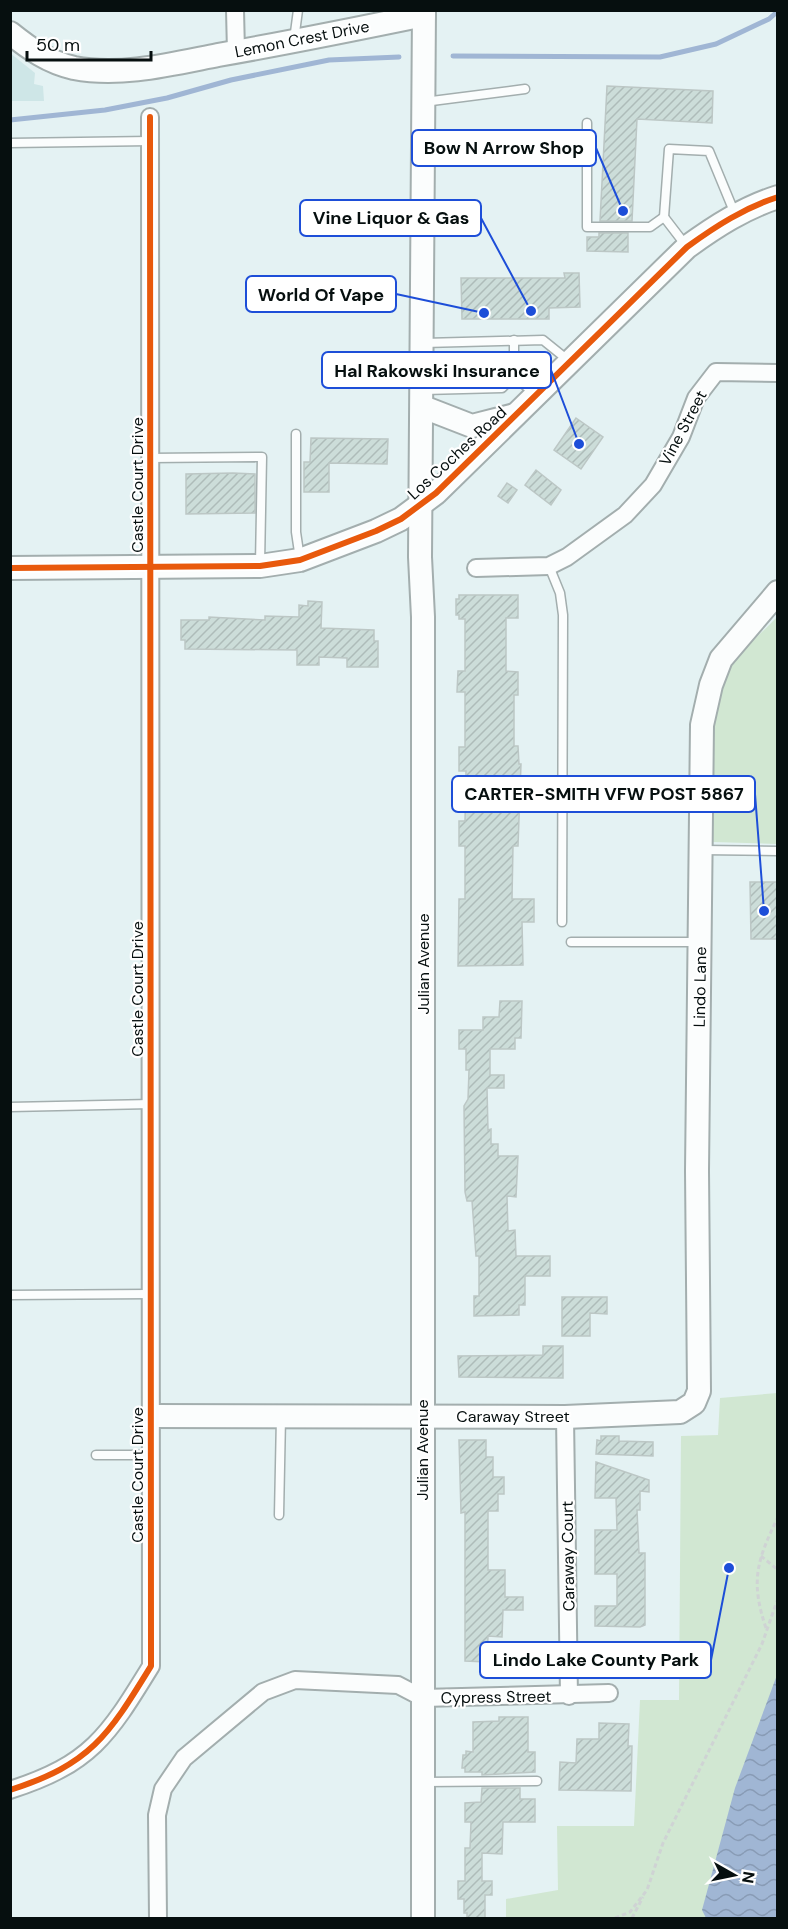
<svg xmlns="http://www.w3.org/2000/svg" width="788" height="1929" viewBox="0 0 788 1929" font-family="'DM Sans',sans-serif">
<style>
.built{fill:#cee6e7}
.park{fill:#d1e7d2}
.water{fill:url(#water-waves)}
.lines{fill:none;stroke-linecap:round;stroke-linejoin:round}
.stream{stroke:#a0b6d4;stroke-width:5}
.building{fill:url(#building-hatch);stroke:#bcc7c5;stroke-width:1.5}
.lane-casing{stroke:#a3aeae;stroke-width:11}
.street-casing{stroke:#a3aeae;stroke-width:20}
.secondary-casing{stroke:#a3aeae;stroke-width:26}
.path{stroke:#cfd3d4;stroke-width:3;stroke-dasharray:4.5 3;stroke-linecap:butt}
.lane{stroke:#fbfdfd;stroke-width:8}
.street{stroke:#fbfdfd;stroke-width:16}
.secondary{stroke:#fbfdfd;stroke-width:22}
.cycleway-casing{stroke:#fff;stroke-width:10}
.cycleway{stroke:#e8590c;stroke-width:6}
.labels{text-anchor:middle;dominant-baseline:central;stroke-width:4.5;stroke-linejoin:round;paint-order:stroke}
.street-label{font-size:16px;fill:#060f0f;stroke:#fff}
.leader{fill:none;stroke:#1d4ed8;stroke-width:2}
.callout-dot{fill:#1d4ed8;stroke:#fff;stroke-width:2}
.callout{fill:#fff;stroke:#1d4ed8;stroke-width:2}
.callout-label{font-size:18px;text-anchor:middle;font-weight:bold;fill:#060f0f}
</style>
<defs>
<pattern id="water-waves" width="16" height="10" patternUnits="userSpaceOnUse" patternTransform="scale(1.5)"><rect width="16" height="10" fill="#a0b6d4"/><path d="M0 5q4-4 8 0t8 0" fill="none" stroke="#889bb5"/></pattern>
<pattern id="building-hatch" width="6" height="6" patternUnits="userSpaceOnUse" patternTransform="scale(1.5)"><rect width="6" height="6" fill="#ccddd9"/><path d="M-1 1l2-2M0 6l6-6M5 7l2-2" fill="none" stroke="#aebcb9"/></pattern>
</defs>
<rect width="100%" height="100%" fill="#e4f2f3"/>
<polygon class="built" points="10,53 35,73 34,84 43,86 44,101 11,101"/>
<g class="park">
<path d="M777,617V844L713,842C712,791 699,705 732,663C746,646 763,632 777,617Z"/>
<polygon points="777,1393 777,1918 506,1918 506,1899 558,1890 557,1826 634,1826 640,1700 679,1700 681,1436 718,1435 720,1398"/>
</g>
<polygon class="water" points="777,1675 777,1918 706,1918 702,1910 735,1788"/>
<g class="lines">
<g class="stream">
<polyline points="453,56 660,57 716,44 769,19 778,11"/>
<polyline points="10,120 105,110 167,98 231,80 329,60 399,57"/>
</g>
</g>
<g class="building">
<polygon points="607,86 713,91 712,123 637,119 632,221 600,221"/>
<polygon points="599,233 628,233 628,252 587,251 587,237 599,237"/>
<polygon points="564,273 579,273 580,307 549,308 549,319 462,319 461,278 565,278"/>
<polygon points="576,418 603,437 581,469 554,450"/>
<polygon points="311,438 388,439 387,464 329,463 329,492 304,492 304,462 310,462"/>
<polygon points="536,470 561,490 551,505 525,485"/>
<polygon points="233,473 255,474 255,513 186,514 186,474"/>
<polygon points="507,483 517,490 508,503 498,496"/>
<polygon points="459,595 518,595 518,618 506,618 506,671 518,672 518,695 514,695 514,746 518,746 519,764 521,764 518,846 513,846 512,899 534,899 534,922 522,922 523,965 458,966 459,899 465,899 465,846 459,846 459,821 465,821 466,771 459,771 459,747 465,747 465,692 457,692 458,671 465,671 465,619 459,619 459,615 456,615 456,599 459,599"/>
<polygon points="308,601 322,602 321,628 374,630 374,641 378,641 378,667 347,667 347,658 319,657 319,665 297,665 297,650 185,649 185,640 181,640 181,620 209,620 209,617 265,620 265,616 299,617 299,605 308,606"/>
<polygon points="750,882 777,882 777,939 751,939"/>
<polygon points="500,1001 522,1001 521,1038 515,1038 515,1049 490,1049 490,1075 504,1075 504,1088 487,1088 488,1130 491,1129 491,1144 498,1144 498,1156 518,1156 516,1197 507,1196 508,1231 515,1230 516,1256 550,1256 550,1276 525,1276 525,1305 519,1305 519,1315 474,1316 474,1296 479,1296 479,1256 476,1256 472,1201 467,1201 465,1192 464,1106 468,1099 469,1070 466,1070 466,1049 459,1049 459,1030 483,1030 483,1017 499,1017"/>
<polygon points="562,1297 607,1297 607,1314 590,1313 590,1336 562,1336"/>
<polygon points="543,1346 563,1346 563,1378 459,1377 458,1356 543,1355"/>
<polygon points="601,1436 619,1436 619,1441 653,1442 653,1456 596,1454 597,1440 601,1441"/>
<polygon points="459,1440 486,1440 486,1457 493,1457 493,1477 504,1477 504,1494 498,1494 498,1511 488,1511 488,1570 505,1570 505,1597 523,1597 523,1610 503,1610 502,1637 488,1636 487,1662 465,1661 465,1512 461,1513"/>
<polygon points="596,1462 649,1480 649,1492 640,1491 640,1510 637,1510 639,1553 645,1553 645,1625 640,1627 595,1626 595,1606 617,1606 617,1574 595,1574 595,1530 617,1530 616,1498 595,1498"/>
<polygon points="499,1717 528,1717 528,1752 535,1752 535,1772 482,1775 482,1772 465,1772 465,1768 462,1768 463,1755 466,1755 466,1751 473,1752 473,1722 499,1721"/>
<polygon points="599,1723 629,1724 628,1746 632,1746 631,1791 559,1790 560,1762 576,1763 577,1739 599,1739"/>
<polygon points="482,1788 520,1788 520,1799 535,1799 535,1822 503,1822 502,1854 482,1853 482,1881 492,1881 492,1895 485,1895 485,1918 467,1918 467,1913 464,1913 464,1899 458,1899 458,1881 465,1881 465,1848 470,1848 471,1822 465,1822 465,1803 481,1802"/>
</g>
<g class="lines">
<g class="lane-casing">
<g id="lane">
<polyline points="294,40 298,10"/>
<polyline points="424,102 525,89"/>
<polyline points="587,123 587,227 650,227 664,217 687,247"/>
<polyline points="10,143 150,141"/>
<polyline points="664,217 669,149 709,151 735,214"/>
<polyline points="514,340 514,376 535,394"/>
<polyline points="424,343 543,340 569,361"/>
<polyline points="424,390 502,388 514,376"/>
<polyline points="296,434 296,532 300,559"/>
<polyline points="150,458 262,457 260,564"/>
<polyline points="549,566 560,593 563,615 562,922"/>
<polyline points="702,850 778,851"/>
<polyline points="571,942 699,942"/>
<polyline points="10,1107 151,1104"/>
<polyline points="10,1295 150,1294"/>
<polyline points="96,1455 150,1455"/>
<polyline points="279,1515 281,1417"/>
<polyline points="424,1782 537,1781"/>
</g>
</g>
<g class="street-casing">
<g id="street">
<polyline points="235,10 236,52"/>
<polyline points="476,568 549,566 567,557 625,515 653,485 681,437 696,398 716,372 778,373"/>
<polyline points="565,1417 569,1696"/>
<path d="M10,1790C91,1764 108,1736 151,1666L150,117"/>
<polyline points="158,1918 157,1815 163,1789 184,1758 263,1692 295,1680 398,1685 423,1698 609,1693"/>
</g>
</g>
<g class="secondary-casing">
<g id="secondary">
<path d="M10,33C30,49 48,62 74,68C121,77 172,64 218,55C287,43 356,29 424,15"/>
<polyline points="423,407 472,426 515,415"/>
<path d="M10,568L260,566L300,560L376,531L401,519L436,493L687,247C716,226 744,208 778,197"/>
<polyline points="150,1416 565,1417 680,1412 694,1403 699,1391 697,1171 702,725 711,685 721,659 778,592"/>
<polyline points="423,1918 423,617 420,557 424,10"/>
</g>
</g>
<g class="path">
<polyline points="761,1556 778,1570"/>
<path d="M766,1628C750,1581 757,1560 778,1517"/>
<polyline points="615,1918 630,1912 647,1890 663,1843 762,1644 778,1598"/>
<polyline points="632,1918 643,1897"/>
</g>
<use href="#lane" class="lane"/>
<use href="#street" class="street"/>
<use href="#secondary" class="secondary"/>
<g class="cycleway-casing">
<g id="cycleway">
<path d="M10,568L260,566L300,560L376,531L401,519L436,493L687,247C716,226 744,208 778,197"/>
<path d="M10,1790C91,1764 108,1736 151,1666L150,117"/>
</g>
</g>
<use href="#cycleway" class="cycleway"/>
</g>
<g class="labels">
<g class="street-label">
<text transform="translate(302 39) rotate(-11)">Lemon Crest Drive</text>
<text transform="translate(683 428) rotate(-62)">Vine Street</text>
<text transform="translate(457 453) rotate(-43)">Los Coches Road</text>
<text transform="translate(137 485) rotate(-90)">Castle Court Drive</text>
<text transform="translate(423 964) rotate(-90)">Julian Avenue</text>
<text transform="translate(700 987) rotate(-89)">Lindo Lane</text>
<text transform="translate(137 989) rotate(-90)">Castle Court Drive</text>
<text x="513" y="1416">Caraway Street</text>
<text transform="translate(422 1450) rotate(-90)">Julian Avenue</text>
<text transform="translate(137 1475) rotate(-90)">Castle Court Drive</text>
<text transform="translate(568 1556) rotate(-91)">Caraway Court</text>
<text transform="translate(496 1697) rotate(-1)">Cypress Street</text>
</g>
</g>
<path class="leader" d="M623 211L596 148M531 311L481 218M484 313L396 294M579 444L551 370M764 911L755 794M729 1568L711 1660"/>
<g class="callout-dot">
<circle cx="623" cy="211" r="6"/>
<circle cx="531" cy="311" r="6"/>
<circle cx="484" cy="313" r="6"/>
<circle cx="579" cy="444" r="6"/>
<circle cx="764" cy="911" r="6"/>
<circle cx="729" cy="1568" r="6"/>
</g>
<g class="callout">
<rect x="412" y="130" width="184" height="36" rx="6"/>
<rect x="300" y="200" width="181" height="36" rx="6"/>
<rect x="246" y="276" width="150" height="36" rx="6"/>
<rect x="322" y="352" width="229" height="36" rx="6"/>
<rect x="452" y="776" width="303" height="36" rx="6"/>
<rect x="480" y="1642" width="231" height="36" rx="6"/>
</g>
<g class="callout-label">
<text x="504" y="154">Bow N Arrow Shop</text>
<text x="391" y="224">Vine Liquor &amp; Gas</text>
<text x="321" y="301">World Of Vape</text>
<text x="437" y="377">Hal Rakowski Insurance</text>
<text x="604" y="800">CARTER-SMITH VFW POST 5867</text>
<text x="596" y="1666">Lindo Lake County Park</text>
</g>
<rect width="788" height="1929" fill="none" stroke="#060f0f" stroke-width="24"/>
<g transform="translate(734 1875) rotate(99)" stroke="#ffffff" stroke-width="4.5" paint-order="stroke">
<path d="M0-4.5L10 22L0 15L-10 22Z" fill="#060f0f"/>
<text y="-9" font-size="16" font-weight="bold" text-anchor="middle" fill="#060f0f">N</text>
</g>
<path d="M27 51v9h124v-9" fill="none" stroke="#060f0f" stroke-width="3"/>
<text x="36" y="51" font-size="18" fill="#060f0f" stroke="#ffffff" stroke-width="4.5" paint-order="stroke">50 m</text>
</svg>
